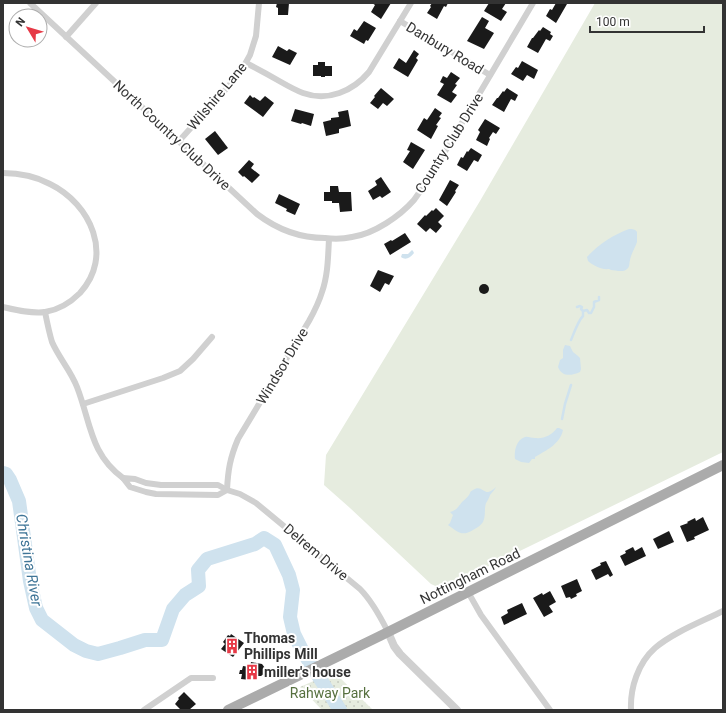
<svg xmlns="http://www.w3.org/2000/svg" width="726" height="713" viewBox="0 0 726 713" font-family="Roboto,sans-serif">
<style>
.grass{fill:#e6ecdf}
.park{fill:url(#park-dots)}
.water{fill:#cfe2ee}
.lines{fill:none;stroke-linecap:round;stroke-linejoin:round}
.stream{stroke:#cfe2ee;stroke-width:2.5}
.river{stroke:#cfe2ee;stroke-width:14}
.building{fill:#1a1a1a}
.minor{stroke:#d0d0d0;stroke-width:6}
.tertiary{stroke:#d0d0d0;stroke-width:8}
.primary{stroke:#ababab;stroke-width:10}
.labels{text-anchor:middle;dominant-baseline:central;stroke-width:4;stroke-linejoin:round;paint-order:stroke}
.street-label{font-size:14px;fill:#333;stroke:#fff}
.poi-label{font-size:14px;font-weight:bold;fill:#333;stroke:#fff;text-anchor:start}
.park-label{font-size:14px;fill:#56703f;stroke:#fff}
.water-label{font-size:15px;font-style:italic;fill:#3f7597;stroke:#fff}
</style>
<defs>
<pattern id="park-dots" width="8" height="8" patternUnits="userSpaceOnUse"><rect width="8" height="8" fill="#e6ecdf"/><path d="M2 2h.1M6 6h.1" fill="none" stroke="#c6cbc0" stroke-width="1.8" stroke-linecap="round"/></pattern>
</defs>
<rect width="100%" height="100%" fill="#fff"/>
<polygon class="grass" points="595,3 723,3 723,452 442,589 431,584 350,508 324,485 326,455 480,201"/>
<polygon class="park" points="334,672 373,710 322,710 300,687"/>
<g class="water">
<path d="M629,229C633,229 635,229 637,232C637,235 637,239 637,242C635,248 631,254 630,260C629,264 630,267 627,269C623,273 615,270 611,270L609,269C602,270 594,266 588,261L587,257C599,244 613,235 629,229Z"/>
<path d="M412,250L413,251L414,253C411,257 406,261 401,257L402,254H408Z"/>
<path d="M565,345L570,346L573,352L578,356L580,358L581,369L580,372C571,376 562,377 558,367L560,360L563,358V350Z"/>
<path d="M557,428H559L563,430C560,444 547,450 535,457V459H532L529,463L521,462L515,459C514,451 516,440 525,437C528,436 531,438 535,438C544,439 552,435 557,428Z"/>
<path d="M496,487C495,490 492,492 490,495C490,496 487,502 486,503C484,509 486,516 483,522C481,525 477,528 473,530C462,537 458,532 448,525L450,523L453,515L450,512C457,510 458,507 462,502C464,500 467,498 469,495C471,492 469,492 473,490C480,485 483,492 488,492C490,492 494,489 496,487Z"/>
</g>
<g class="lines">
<g class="stream">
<polyline points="583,311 587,310 589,313 591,313 594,307 594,302 599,300 599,297"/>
<path d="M571,340C574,333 578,321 583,316V311L581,309L582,307L580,306L577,307"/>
<polyline points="562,419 565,404 571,385"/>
</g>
<polyline class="river" points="3,473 6,474 10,480 19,501 30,581 36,608 42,620 74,645 86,651 98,654 120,648 145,640 162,640 173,609 185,595 199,586 198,570 207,559 255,544 264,538 275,545 289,575 293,590 290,617 294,634 303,652 340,710"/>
</g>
<g class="building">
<polygon points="277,3 289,3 288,15 278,15 278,8 276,7"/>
<polygon points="372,3 391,3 381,19 371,12 375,5"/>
<polygon points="432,3 448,3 446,7 444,6 437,19 427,13 431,7 430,6"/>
<polygon points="489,3 506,3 502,9 507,12 501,21 484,11"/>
<polygon points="556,3 566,3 567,4 556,23 546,16 550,9 552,10"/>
<polygon points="482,17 489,21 485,28 494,33 484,49 467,41"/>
<polygon points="364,21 376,28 368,41 366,40 364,44 350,36 354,29 357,31"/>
<polygon points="543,27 551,32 550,34 553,36 550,41 546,39 538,53 527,47 532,38 533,38 539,30 540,31"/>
<polygon points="278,46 287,51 289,49 297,53 290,65 272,57"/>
<polygon points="414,50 419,54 416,58 418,60 408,77 393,68 399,58 406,63"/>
<polygon points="522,61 538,70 534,79 527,75 523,81 511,74 516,67 518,68"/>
<polygon points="318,62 325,62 325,66 332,66 332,76 325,76 325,77 321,77 321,76 313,76 313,65 318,65"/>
<polygon points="451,72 460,78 455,84 457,85 452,92 457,95 451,103 437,95 444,84 440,82 443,76 447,78"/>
<polygon points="381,88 394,99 387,106 383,103 378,109 370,103 375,97 374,96"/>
<polygon points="507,88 518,95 515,101 511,99 504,112 492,105 497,98 498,98 503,91 504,92"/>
<polygon points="250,95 253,98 254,97 260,101 265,96 274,103 263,117 244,103"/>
<polygon points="435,108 442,113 439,117 441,118 436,125 438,126 431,139 417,130 424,118 427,120"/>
<polygon points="295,109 314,114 311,126 302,123 301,124 291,121"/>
<polygon points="348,110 351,126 339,129 339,133 326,136 323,122 331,120 331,118 339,117 338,112"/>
<polygon points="485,119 500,128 496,134 493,132 489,138 490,139 487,146 476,140 480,132 478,130"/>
<polygon points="215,131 228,148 218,155 205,139"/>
<polygon points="411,142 425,150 413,169 403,162 410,151 407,150"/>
<polygon points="471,148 482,155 478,162 474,160 467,171 457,165 461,157 463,158 467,151 468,152"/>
<polygon points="249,160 254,164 251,168 260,175 252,183 244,176 243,177 238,172"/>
<polygon points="381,177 391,192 382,198 380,196 373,200 368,191 377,185 375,181"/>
<polygon points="450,180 459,185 455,191 456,192 447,206 439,200"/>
<polygon points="330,186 338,186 339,192 351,192 352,211 340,212 339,203 332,203 332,201 324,201 324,192 330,192"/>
<polygon points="279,194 300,204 295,215 286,211 287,209 275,203"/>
<polygon points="436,208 444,216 438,222 442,226 436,233 430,228 426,232 417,224 425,215 426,216 432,210 433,211"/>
<polygon points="405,233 411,242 390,255 384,244 391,240 392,241"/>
<polygon points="378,270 394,276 389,285 385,283 380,292 370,286"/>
<circle cx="484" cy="289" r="5"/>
<polygon points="703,517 709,530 694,537 695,539 687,542 680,526 688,523 687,522 695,518 696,521"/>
<polygon points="669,531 674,542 658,549 653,539"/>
<polygon points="633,547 635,551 642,547 646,556 625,566 620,556 626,553 625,551"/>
<polygon points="606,561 613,575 610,577 608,574 596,580 591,570 601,565 600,563"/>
<polygon points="577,579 582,591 576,594 577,596 571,599 570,597 566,598 561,586"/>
<polygon points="550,591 556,602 549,606 553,612 544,617 533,598 542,593 543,595"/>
<polygon points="522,603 527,614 504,625 501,617 508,613 507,610"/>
<polygon points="231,634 244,643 233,657 221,649 225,644 223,642 228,635 230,636"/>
<polygon points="251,662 262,664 265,668 265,673 261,676 258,676 257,677 251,677 250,680 241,679 242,674 239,674 240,670 242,670 243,666 250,667"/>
<polygon points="184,692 196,704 189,710 181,710 175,704 179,699 178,698"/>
</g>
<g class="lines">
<g class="minor">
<path d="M30,3L257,214C278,230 299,238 325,238C334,239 343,239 352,237C374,234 400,216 414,200C419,193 423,187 428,180L533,3"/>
<polyline points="400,21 490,75"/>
<polyline points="66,37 96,3"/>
<path d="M246,63C258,69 269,75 281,82C288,86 295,90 303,93C328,102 353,91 369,72L411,3"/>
<polyline points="179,141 227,88 241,71 250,55 256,36 259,3"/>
<path d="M3,173C20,173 35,176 50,184C91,204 114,256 80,293C71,302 58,310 45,312C32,314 16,310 3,307"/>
<path d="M329,239C328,257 328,275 322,292C319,302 314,312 309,321L238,439C230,458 228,470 227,490L240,494L256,503L360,589C372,601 380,616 388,632"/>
<path d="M45,312C47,322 49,332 52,342C59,358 71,371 77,387C91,423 90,454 123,478"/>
<polyline points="83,404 163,378 180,371 193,359 212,337"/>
<polygon points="123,478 135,479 146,483 161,485 218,485 227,490 218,495 156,494 146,492 130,487"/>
<polyline points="468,592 481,615 550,710"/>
<polyline points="144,710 191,678 213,678"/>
<path d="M631,710C630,688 638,663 655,648C674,632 701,622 723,611"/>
</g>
<polyline class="tertiary" points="388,632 394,646 400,654 457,710"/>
<polyline class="primary" points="228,710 380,636 723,465"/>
</g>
<defs>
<g id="building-bare" transform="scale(1.2)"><path d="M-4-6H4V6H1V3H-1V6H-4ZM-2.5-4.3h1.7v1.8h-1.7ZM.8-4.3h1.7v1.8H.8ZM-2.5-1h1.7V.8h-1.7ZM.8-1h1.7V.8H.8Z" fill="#e63946" stroke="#fff" stroke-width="2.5" paint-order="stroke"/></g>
</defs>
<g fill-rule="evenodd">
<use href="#building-bare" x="232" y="646"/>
<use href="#building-bare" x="252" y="672"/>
</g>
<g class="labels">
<g class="street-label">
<text transform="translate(445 48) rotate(31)">Danbury Road</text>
<text transform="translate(217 96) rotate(-50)">Wilshire Lane</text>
<text transform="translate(172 135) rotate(43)">North Country Club Drive</text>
<text transform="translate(449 143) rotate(-58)">Country Club Drive</text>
<text transform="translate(282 366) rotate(-59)">Windsor Drive</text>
<text transform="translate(316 552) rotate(40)">Delrem Drive</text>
<text transform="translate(470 576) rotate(-26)">Nottingham Road</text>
</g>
<g class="poi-label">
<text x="244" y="638">Thomas<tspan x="244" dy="16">Phillips Mill</tspan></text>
<text x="264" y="672">miller's house</text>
</g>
<g class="park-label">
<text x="330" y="693">Rahway Park</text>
</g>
<g class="water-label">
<text transform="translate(29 560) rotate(80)">Christina River</text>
</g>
</g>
<rect width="726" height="713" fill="none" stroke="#333333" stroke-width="8"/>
<g transform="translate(28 28) rotate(308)"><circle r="19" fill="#ffffff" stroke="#adadad"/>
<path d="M0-3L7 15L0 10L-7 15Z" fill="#e63946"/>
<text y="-6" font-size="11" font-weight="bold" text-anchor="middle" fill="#333333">N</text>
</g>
<path d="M590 26v6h114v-6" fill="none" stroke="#333333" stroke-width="2"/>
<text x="596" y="26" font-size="12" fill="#333333" stroke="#ffffff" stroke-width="3" paint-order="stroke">100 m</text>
</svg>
